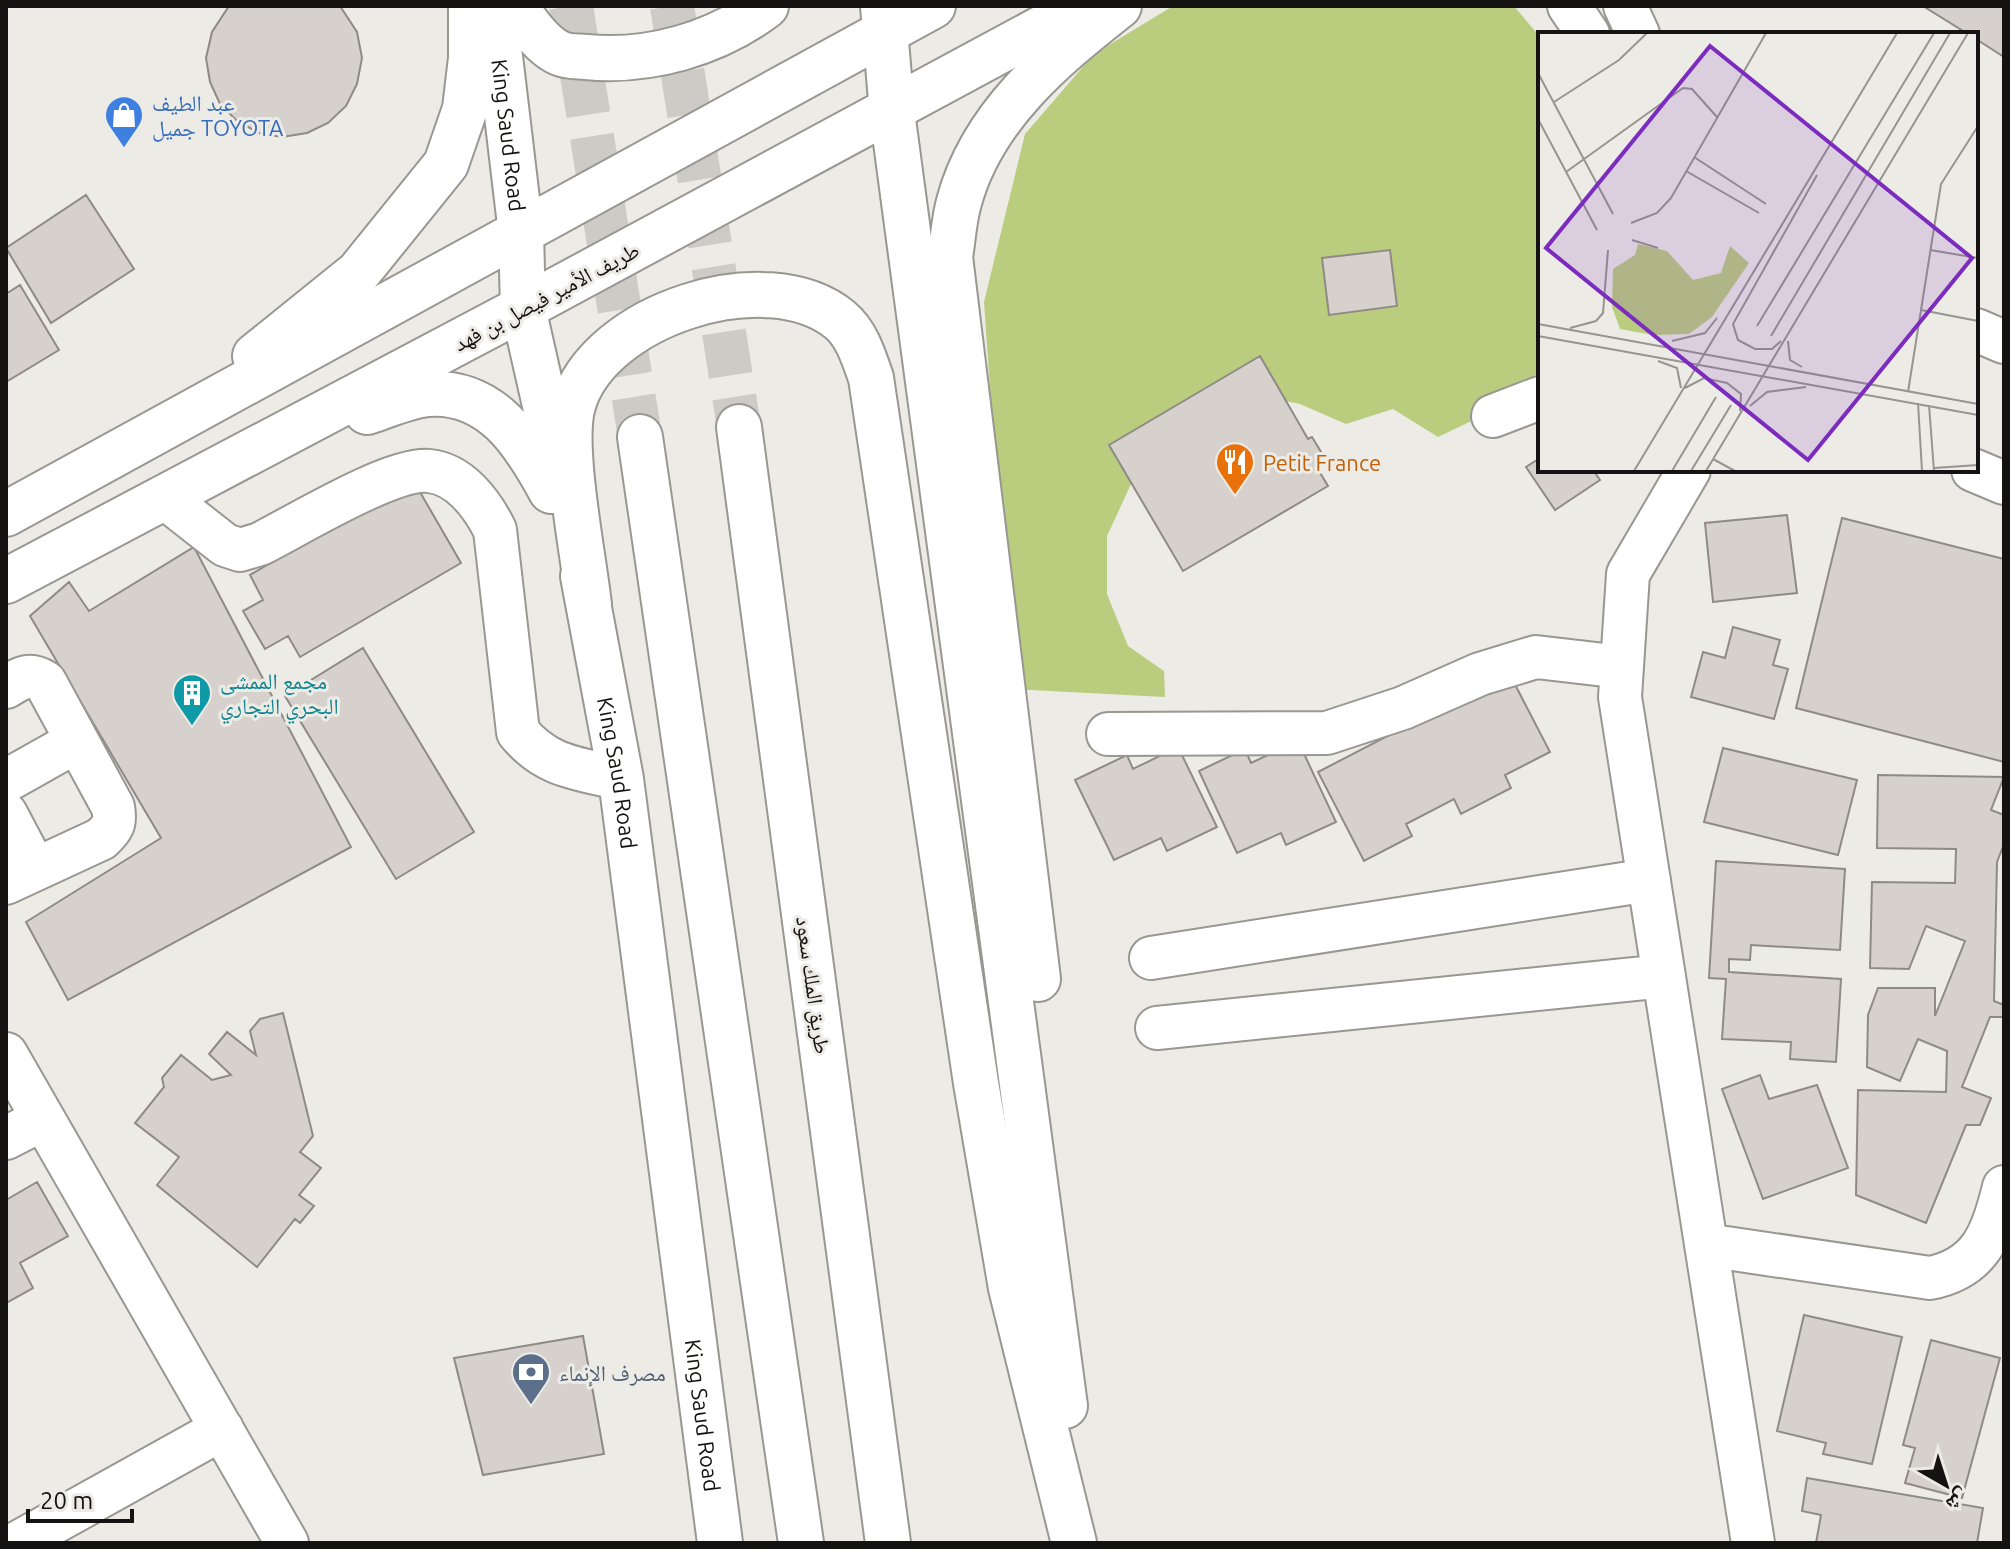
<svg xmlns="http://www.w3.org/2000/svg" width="2010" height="1549" font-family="Ubuntu,'Noto Naskh Arabic',sans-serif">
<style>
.green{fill:#bacd7f}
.building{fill:#d6d1cd;stroke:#8f8a86;stroke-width:2}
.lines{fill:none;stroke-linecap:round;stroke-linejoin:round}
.major-tunnel{stroke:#cccbc5;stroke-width:44;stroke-dasharray:44 22;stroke-linecap:butt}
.minor-casing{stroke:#989791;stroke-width:46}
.major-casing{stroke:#989791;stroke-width:48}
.minor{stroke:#fff;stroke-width:42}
.major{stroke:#fff;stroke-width:44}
.labels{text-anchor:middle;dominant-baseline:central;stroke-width:6;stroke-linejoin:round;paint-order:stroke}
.shop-label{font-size:22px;fill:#366cbe;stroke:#edebe5;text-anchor:start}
.street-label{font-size:22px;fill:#141311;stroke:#edebe5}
.food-label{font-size:22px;fill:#c56008;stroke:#edebe5;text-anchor:start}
.culture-label{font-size:22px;fill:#0d838f;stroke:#edebe5;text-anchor:start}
.service-label{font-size:22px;fill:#4e5e75;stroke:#edebe5;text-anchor:start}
.inset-road{fill:none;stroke:#969590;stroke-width:2}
.view{fill:#7b2cbf;fill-opacity:0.15;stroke:#7b2cbf;stroke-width:4}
.inset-edge{fill:none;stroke:#141311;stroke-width:4}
</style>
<rect width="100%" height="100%" fill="#edebe5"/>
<path class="green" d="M 1173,6 L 1514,6 L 1540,37 L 1540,388 L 1438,437 L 1393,409 L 1346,424 L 1300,404 L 1256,395 L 1138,469 L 1107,536 L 1107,594 L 1128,646 L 1164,671 L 1165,697 L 1011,689 L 984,302 L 1025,134 L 1094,54 Z"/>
<path class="building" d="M 229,6 L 340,6 L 357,32 L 362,58 L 357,84 L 346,106 L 328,123 L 307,133 L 282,137 L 259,133 L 237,121 L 220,104 L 210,82 L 206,58 L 212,32 Z
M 1923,6 L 2004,6 L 2004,57 L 1976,39 L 1976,34 L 1968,34 Z
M 86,195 L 134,269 L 51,323 L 6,248 Z
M 1390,250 L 1397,306 L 1329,315 L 1322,258 Z
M 20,285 L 59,350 L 6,382 L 6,294 Z
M 1260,356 L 1308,439 L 1312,437 L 1326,460 L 1316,466 L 1328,486 L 1183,571 L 1109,445 Z
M 1540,458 L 1540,470 L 1593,470 L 1600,480 L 1555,510 L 1526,467 Z
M 413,480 L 461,563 L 300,657 L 288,636 L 265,649 L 243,611 L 263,600 L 250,575 Z
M 1787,515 L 1797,593 L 1713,602 L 1705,523 Z
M 1842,518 L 2004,559 L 2004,762 L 1796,708 Z
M 194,547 L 351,847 L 68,1000 L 26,922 L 161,838 L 30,616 L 69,582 L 89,611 Z
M 1733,627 L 1780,640 L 1773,665 L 1788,669 L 1774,719 L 1691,697 L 1703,652 L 1725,658 Z
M 363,648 L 474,832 L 396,879 L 285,696 Z
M 1509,673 L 1550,752 L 1505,775 L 1511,788 L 1461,814 L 1454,799 L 1406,824 L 1412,836 L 1364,861 L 1318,772 Z
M 1298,741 L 1336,822 L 1286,845 L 1281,833 L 1237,853 L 1199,771 L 1245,749 L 1251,763 Z
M 1178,747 L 1217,827 L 1167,851 L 1161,838 L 1114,860 L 1075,780 L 1127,755 L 1133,769 Z
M 1723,748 L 1857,780 L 1838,855 L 1704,822 Z
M 1878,775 L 2004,777 L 1991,810 L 2004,815 L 2004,844 L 1997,862 L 1994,1001 L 2004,1005 L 2004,1017 L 1990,1017 L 1962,1087 L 1991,1098 L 1980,1125 L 1966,1125 L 1926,1223 L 1856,1195 L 1858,1090 L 1946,1092 L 1947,1051 L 1918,1039 L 1900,1081 L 1867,1067 L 1868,1015 L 1878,988 L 1935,988 L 1935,1016 L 1965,941 L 1926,926 L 1909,969 L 1870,968 L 1872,882 L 1955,883 L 1956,849 L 1877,848 Z
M 1716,861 L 1845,869 L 1840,950 L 1751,945 L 1750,960 L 1729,959 L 1729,972 L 1841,979 L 1836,1062 L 1790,1059 L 1791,1042 L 1722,1039 L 1726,979 L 1709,978 Z
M 283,1013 L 313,1136 L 300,1152 L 321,1168 L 299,1195 L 314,1206 L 300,1223 L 295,1219 L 257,1267 L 157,1185 L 179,1157 L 135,1123 L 164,1087 L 162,1078 L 181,1055 L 212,1080 L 231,1075 L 209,1054 L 227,1032 L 256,1055 L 250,1031 L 260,1019 Z
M 1760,1075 L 1769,1099 L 1817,1085 L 1848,1168 L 1763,1199 L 1722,1089 Z
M 37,1182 L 68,1236 L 20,1263 L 33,1288 L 6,1303 L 6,1200 Z
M 1804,1315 L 1902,1337 L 1872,1464 L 1823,1454 L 1826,1443 L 1777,1431 Z
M 583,1336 L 604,1454 L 483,1475 L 454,1358 Z
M 1931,1340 L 2000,1358 L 1962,1498 L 1905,1483 L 1915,1448 L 1903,1445 Z
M 1807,1478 L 1983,1508 L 1977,1543 L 1816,1543 L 1821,1515 L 1802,1511 Z"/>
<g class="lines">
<path class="major-tunnel" d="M 571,6 L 640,437
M 672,6 L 739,427"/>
<defs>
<path id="minor" d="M 1569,6 L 1588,34
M 1625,6 L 1638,34
M 1976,330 L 2004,342
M 1493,416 L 1540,398
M 1689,470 L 1628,574 L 1620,697 L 1753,1543
M 1973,470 L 2004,483
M 165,498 L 225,545 L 240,550 L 260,544 C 296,526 392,467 429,471 C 460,474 482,504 495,530 L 518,732 C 547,768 579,768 621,779
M 6,687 C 21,678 29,672 45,682 L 113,807 C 116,823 113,828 101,839 L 6,883
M 1108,734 L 1327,733 L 1403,708 L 1480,674 L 1536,657 L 1622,667
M 6,781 L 77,741
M 6,814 L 35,869
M 1151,958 L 1649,880
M 1157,1028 L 1664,976
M 6,1054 L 287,1543
M 6,1138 L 41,1120
M 1706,1245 L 1930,1278 C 1981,1268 1993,1233 2004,1187
M 17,1543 L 222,1429"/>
<g id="major">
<path id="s1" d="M 494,6 L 521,233 L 523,308 L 556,454"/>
<path d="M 515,6 C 525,21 544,48 562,54 C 569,57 579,56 586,57 C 649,63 716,44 766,6"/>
<path d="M 883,6 L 892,112 L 1065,1406"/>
<path d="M 255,356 L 358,273 L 446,164 L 465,109 L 471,58 L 471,8"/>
<path d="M 367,412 C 386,406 407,396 427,394 C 491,389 524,441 551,491"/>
<path d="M 739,427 L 888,1543"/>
<path d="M 640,437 L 801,1543"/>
<path d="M 6,514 L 933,6"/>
<path id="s2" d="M 583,576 L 621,779 L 720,1543"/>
<path d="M 6,581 L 523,308 L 1083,6"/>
<path d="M 589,605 C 584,558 561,446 573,405 C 598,315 767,260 840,320 C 857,334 864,358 871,378 L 976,1083 L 1011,1288 L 1074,1543"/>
<path d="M 1038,979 L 950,257 C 953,239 954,219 959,202 C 982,116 1053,58 1119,6"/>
</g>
</defs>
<use href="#minor" class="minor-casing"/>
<use href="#major" class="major-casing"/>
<use href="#minor" class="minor"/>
<use href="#major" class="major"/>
</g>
<defs>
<symbol id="shop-pin" viewBox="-11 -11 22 30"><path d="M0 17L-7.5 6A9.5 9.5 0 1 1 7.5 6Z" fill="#3f7fe0" stroke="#edebe5"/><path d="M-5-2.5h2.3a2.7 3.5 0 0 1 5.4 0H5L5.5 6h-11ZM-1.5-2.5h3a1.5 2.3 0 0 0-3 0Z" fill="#fff"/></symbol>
<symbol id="restaurant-pin" viewBox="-11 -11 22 30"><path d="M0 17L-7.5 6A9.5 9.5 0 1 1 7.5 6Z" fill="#e8710a" stroke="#edebe5"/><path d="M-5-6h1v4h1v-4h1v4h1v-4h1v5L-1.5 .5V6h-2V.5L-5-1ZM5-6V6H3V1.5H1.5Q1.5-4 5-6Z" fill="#fff"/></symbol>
<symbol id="building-pin" viewBox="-11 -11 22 30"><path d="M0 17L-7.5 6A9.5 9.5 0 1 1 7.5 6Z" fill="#0f9aa8" stroke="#edebe5"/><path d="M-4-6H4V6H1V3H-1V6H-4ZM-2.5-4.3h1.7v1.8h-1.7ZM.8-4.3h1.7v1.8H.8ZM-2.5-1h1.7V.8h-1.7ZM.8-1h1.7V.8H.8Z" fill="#fff"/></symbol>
<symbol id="bank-pin" viewBox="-11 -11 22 30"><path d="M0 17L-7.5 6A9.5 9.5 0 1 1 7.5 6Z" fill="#5c6f8a" stroke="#edebe5"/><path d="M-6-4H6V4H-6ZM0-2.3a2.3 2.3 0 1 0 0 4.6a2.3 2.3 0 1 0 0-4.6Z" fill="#fff"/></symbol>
</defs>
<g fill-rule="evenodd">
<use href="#shop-pin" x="102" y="93" width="44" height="60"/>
<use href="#restaurant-pin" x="1213" y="440" width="44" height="60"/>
<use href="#building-pin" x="170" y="671" width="44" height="60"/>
<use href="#bank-pin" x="509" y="1350" width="44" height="60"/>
</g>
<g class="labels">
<g class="shop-label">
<text x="152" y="102">عبد الطيف<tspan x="152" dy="25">جميل TOYOTA</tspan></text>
</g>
<g class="street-label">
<text stroke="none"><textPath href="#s1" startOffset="130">King Saud Road</textPath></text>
<text transform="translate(546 296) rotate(-28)">طريف الأمير فيصل بن فهد</text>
<text stroke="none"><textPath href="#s2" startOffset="200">King Saud Road</textPath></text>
<text transform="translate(814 985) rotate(82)">طريق الملك سعود</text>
<text stroke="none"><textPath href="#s2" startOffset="848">King Saud Road</textPath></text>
</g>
<g class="food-label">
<text x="1263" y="462">Petit France</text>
</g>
<g class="culture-label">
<text x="220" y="680">مجمع الممشى<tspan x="220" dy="25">البحري التجاري</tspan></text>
</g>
<g class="service-label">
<text x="559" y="1372">مصرف الإنماء</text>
</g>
</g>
<g transform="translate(1538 32)">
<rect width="440" height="440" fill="#edebe5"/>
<path d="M 100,212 L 129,219 L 155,248 L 183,241 L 192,214 L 211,231 L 174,285 L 151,302 L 115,303 L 82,297 L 74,275 L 75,237 L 97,223 Z" fill="#bacd7f"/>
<path class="inset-road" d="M 0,41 L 75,182M 16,70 L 81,28 L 109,1M 0,87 L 59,198M 156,125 L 228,172M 148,139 L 221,181M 28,140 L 145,56 L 154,57 L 179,85M 93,191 L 119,181 L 133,166 L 228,1M 94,208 L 120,216M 392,218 L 440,226M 383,278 L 440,289M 0,292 L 440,372M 219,294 L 396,1M 32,296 L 58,289 L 65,281 L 70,218M 0,304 L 440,383M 233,304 L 412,1M 134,309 L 167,301 L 179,286M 243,309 L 234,317 L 217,317 L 200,308 L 195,292 L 279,143M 250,309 L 252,328 L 264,335M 120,329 L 139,336 L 143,356M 147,356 L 166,346 L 189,351 L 203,362 L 202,379M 370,360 L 403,152 L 440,94M 380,371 L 384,439M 391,373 L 396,439M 212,374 L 229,360 L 268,355M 175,427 L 197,439M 396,436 L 440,433M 96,439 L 359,1M 134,439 L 178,365M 153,439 L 193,373M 168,439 L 430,1"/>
<path class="view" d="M 172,14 L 434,226 L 270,428 L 8,216 Z"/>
<rect width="440" height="440" class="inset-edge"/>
</g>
<rect width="2010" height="1549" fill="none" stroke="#141311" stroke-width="16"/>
<g transform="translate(1946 1485) rotate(141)" stroke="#edebe5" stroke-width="6" paint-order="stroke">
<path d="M0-6L14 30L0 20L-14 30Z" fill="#141311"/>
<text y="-12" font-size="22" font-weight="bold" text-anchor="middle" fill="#141311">ش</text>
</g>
<path d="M28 1509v12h104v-12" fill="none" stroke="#141311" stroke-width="4"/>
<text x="40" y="1509" font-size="24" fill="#141311" stroke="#edebe5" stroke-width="6" paint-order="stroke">20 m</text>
</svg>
